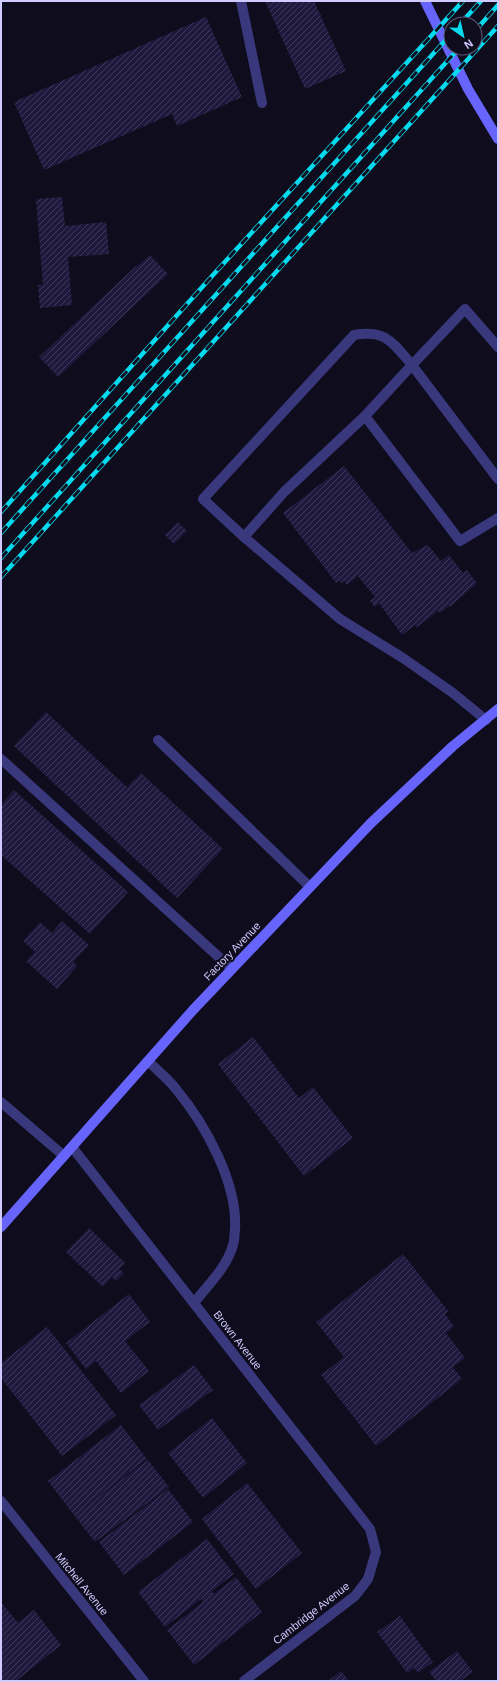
<svg xmlns="http://www.w3.org/2000/svg" width="499" height="1682" font-family="Arial,sans-serif">
<style>
.building{fill:url(#building-hatch)}
.lines{fill:none;stroke-linecap:round;stroke-linejoin:round}
.lane{stroke:#3a387c;stroke-width:10}
.street{stroke:#3a387c;stroke-width:10}
.secondary{stroke:#6664fb;stroke-width:10}
.rail-casing{stroke:#06daee;stroke-width:4.5}
.rail{stroke:#0f0c1e;stroke-width:3;stroke-dasharray:9;stroke-linecap:butt}
.labels{text-anchor:middle;dominant-baseline:central;stroke-width:4;stroke-linejoin:round;paint-order:stroke}
.street-label{font-size:11px;fill:#d0cbfe;stroke:#0f0c1e}
</style>
<defs>
<pattern id="building-hatch" width="6" height="6" patternUnits="userSpaceOnUse"><rect width="6" height="6" fill="#20193e"/><path d="M-1 1l2-2M0 6l6-6M5 7l2-2" fill="none" stroke="#3f395b"/></pattern>
</defs>
<rect width="100%" height="100%" fill="#0f0c1e"/>
<path class="building" d="M 265,1 L 314,1 L 346,71 L 305,89 Z
M 206,17 L 242,97 L 177,126 L 172,114 L 44,170 L 14,102 Z
M 62,197 L 65,226 L 106,222 L 109,254 L 68,257 L 72,305 L 40,308 L 38,285 L 43,285 L 36,199 Z
M 150,255 L 168,274 L 58,377 L 39,357 L 136,266 L 137,266 Z
M 344,466 L 412,553 L 428,545 L 441,561 L 449,555 L 463,573 L 467,570 L 477,583 L 450,607 L 449,606 L 440,613 L 438,611 L 417,627 L 415,625 L 402,635 L 379,603 L 375,607 L 370,601 L 375,597 L 358,576 L 347,585 L 344,581 L 341,583 L 339,581 L 336,583 L 283,513 Z
M 178,522 L 187,531 L 174,544 L 165,535 Z
M 46,712 L 127,787 L 141,773 L 223,849 L 177,898 L 14,746 Z
M 14,790 L 128,892 L 90,934 L 1,855 L 1,805 Z
M 62,921 L 89,945 L 73,962 L 77,966 L 57,989 L 26,961 L 35,952 L 23,941 L 40,922 L 52,933 Z
M 253,1037 L 299,1098 L 313,1087 L 353,1138 L 304,1176 L 218,1064 Z
M 89,1228 L 125,1263 L 119,1269 L 124,1273 L 116,1281 L 112,1277 L 103,1287 L 66,1252 Z
M 403,1254 L 448,1311 L 445,1314 L 454,1326 L 446,1333 L 465,1358 L 453,1367 L 462,1379 L 376,1446 L 321,1375 L 344,1357 L 316,1322 Z
M 129,1294 L 150,1322 L 125,1341 L 149,1371 L 121,1393 L 96,1361 L 86,1369 L 66,1343 Z
M 47,1327 L 116,1415 L 62,1456 L 1,1378 L 1,1363 Z
M 194,1365 L 213,1390 L 158,1430 L 139,1405 Z
M 212,1418 L 247,1463 L 203,1498 L 168,1453 Z
M 121,1425 L 147,1459 L 74,1515 L 48,1481 Z
M 148,1460 L 169,1487 L 95,1542 L 74,1515 Z
M 247,1483 L 302,1553 L 256,1589 L 202,1519 Z
M 168,1489 L 193,1522 L 124,1575 L 99,1542 Z
M 207,1539 L 234,1574 L 212,1591 L 214,1594 L 236,1577 L 262,1612 L 194,1665 L 167,1630 L 203,1602 L 201,1599 L 165,1627 L 138,1592 Z
M 1,1602 L 18,1623 L 34,1610 L 61,1645 L 16,1681 L 1,1681 Z
M 400,1616 L 433,1662 L 418,1673 L 414,1668 L 407,1673 L 377,1632 Z
M 457,1651 L 473,1672 L 460,1681 L 436,1681 L 429,1672 Z
M 341,1671 L 349,1681 L 328,1681 Z"/>
<g class="lines">
<path class="lane" d="M 365,416 L 460,541 L 498,518
M 244,537 L 203,499 L 354,335 C 386,329 393,343 412,365 L 465,309 L 498,347
M 486,720 L 453,693 L 403,658 L 340,619 L 244,537 L 284,492 L 365,416 L 412,365 L 498,479
M 158,740 L 310,887
M 1,759 L 232,969
M 148,1061 C 157,1070 168,1079 176,1089 C 205,1124 238,1183 235,1230 C 234,1235 235,1240 233,1245 C 227,1267 208,1285 194,1303
M 1,1102 L 64,1156"/>
<path class="street" d="M 241,1 L 262,103
M 72,1147 L 370,1529 L 376,1552 L 368,1579 L 355,1596 L 244,1681
M 1,1501 L 144,1681"/>
<path class="secondary" d="M 425,1 L 468,89 L 498,139
M 1,1227 L 193,1010 L 371,823 L 453,746 L 498,709"/>
<defs>
<path id="rail" d="M 460,24 L 481,1
M 475,31 L 498,5
M 1,512 L 213,275 L 463,1
M 1,533 L 451,34
M 1,558 L 459,48
M 1,577 L 498,26"/>
</defs>
<use href="#rail" class="rail-casing"/>
<use href="#rail" class="rail"/>
</g>
<g class="labels">
<g class="street-label">
<text transform="translate(232 951) rotate(-46)">Factory Avenue</text>
<text transform="translate(238 1340) rotate(52)">Brown Avenue</text>
<text transform="translate(82 1584) rotate(51)">Mitchell Avenue</text>
<text transform="translate(311 1613) rotate(-38)">Cambridge Avenue</text>
</g>
</g>
<rect width="499" height="1682" fill="none" stroke="#d0cbfe" stroke-width="4"/>
<g transform="translate(463 36) rotate(146)"><circle r="19" fill="#0f0c1e" stroke="#5c5878"/>
<path d="M0-3L7 15L0 10L-7 15Z" fill="#06daee"/>
<text y="-6" font-size="11" font-weight="bold" text-anchor="middle" fill="#d0cbfe">N</text>
</g>
</svg>
